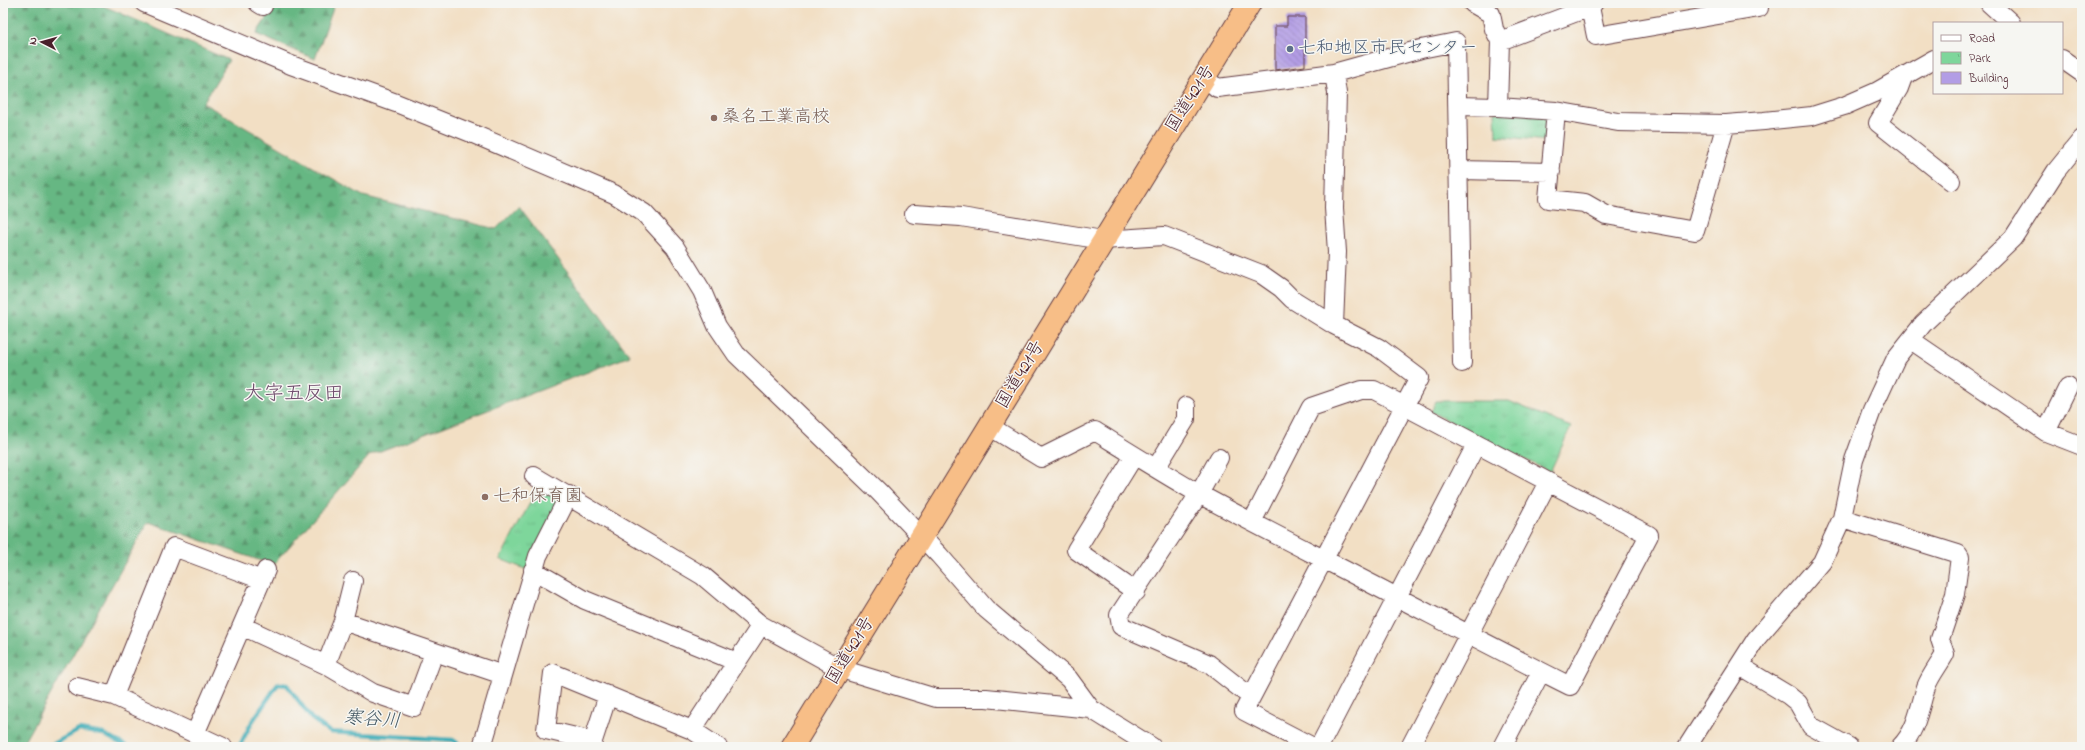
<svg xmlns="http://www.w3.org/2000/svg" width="2085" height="750" font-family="'Indie Flower','Klee One',sans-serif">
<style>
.forest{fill:url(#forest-firs);stroke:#586b57}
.park{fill:url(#park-tufts);stroke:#647a63}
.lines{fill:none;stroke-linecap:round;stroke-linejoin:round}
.stream{stroke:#39aab5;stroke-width:4.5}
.building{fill:url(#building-back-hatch)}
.street-casing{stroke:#633c42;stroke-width:20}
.highway-casing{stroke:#633c42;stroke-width:24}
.street{stroke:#fff;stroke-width:18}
.highway{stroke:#f7be87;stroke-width:22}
.service-dot{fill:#5c6f8a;stroke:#f6f6f2;stroke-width:1.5}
.education-dot{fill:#8d6e63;stroke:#f6f6f2;stroke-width:1.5}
.labels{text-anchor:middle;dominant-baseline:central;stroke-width:3;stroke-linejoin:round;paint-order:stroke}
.service-label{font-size:18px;fill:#4e5e75;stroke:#f6f6f2;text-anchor:start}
.street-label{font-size:18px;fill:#4a1f2b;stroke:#f6f6f2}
.education-label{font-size:18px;fill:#785e54;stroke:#f6f6f2;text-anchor:start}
.water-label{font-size:19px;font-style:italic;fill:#435762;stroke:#f6f6f2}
.quarter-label{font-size:20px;fill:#6e4b6c;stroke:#f6f6f2}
</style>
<defs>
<pattern id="forest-firs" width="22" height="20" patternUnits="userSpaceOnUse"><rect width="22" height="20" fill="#66b783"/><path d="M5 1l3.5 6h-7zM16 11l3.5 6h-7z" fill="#56946b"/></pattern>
<pattern id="park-tufts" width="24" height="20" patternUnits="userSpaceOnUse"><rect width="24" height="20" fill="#7ed69b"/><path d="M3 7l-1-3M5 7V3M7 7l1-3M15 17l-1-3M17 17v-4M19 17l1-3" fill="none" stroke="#6eb786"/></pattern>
<pattern id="building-back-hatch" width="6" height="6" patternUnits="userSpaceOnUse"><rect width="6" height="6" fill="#b29de5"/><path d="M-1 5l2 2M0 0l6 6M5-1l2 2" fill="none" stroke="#937fba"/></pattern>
</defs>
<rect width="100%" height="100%" fill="#f6f6f2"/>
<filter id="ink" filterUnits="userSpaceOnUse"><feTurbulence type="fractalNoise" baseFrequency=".025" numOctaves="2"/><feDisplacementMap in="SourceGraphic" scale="8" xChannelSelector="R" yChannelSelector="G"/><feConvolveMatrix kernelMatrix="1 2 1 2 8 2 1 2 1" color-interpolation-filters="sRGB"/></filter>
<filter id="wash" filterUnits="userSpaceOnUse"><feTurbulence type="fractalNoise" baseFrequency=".012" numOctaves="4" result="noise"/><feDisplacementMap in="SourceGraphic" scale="16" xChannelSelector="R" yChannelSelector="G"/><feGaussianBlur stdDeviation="0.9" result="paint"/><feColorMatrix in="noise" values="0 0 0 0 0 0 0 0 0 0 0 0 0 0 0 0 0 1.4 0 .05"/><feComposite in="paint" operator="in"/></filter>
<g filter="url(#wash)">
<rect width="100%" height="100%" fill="#f2dfc4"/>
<path class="forest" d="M 3,3 L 97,3 L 229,60 L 203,103 L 363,196 L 496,229 L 519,206 L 630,356 L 370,455 L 273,565 L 148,522 L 21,747 L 3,747 Z
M 277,3 L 335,3 L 315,59 L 256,34 Z"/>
<path class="park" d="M 1495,112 L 1546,115 L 1548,141 L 1496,136 Z
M 1436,401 L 1509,401 L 1571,427 L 1550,472 L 1431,412 Z
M 540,484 L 565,496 L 530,571 L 500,559 Z"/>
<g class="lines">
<path class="stream" d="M 48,747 L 79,730 L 103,734 L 128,747
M 239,747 L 252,722 L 278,684 L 287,685 L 311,718 L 330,732 L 453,740 L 463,747"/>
</g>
<g id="blocks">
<path class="building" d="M 1287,17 L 1305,17 L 1305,66 L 1275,70 L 1275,26 L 1287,26 Z"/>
</g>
</g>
<g filter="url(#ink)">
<use href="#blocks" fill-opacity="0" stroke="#633c42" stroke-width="1"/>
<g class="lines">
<defs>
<path id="street" d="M 144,3 L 291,65 L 396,103 L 471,133 L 614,194 L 644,213 L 675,247 L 702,291 L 717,326 L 736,354 L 879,492 L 939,555 L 986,609 L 1069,679 L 1091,709 L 1152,747
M 258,3 L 263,6
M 1472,3 L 1491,14 L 1494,29 L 1500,41 L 1498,107 L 1556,111 L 1618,122 L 1726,124 L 1764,121 L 1812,116 L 1844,106 L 1876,92 L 1934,59
M 1989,3 L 2011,23
M 1590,7 L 1596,36 L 1759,8 L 1758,3
M 1500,41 L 1590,7 L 1594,3
M 2062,59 L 2082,73
M 1334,73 L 1421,49 L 1456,42 L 1462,363
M 1903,77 L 1899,88 L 1878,123 L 1951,181
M 1458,106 L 1498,107
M 1556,111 L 1548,199 L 1585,203 L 1606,215 L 1695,231 L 1726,124
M 1459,170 L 1551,172
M 914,214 L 961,217 L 1103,240 L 1164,236 L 1261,274 L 1281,288 L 1292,299 L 1334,325 L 1337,252 L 1334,208 L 1337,93 L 1334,73 L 1217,88 L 1204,77
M 1911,340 L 2046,432 L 2082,446
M 989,426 L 1041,458 L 1095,431 C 1129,452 1164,474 1199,494 C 1252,523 1306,550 1360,578 C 1430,614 1500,651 1570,686 L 1649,535 L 1374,390 L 1361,390 L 1311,407 L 1252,522
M 2046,432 L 2068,387
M 1134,456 L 1076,550 L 1136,592
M 1219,458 L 1199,494 L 1119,615 L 1121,626 L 1209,664 L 1251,697
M 1156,468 L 1186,419 L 1186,406
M 534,476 L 703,576 L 761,625 L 841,669 L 936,698 L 986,698 L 1091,709
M 1842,518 L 1958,554 L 1960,557 L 1955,594 L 1940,639 L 1945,654 C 1939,665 1930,676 1926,687 C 1919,709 1917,730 1900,747
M 533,570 L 585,600 L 737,662
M 343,621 L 503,675
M 242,626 L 326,665 L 373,693 L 414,707 L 434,653
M 326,665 L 343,621 L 353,581
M 1740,666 L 1788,695 L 1798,703 L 1811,726 L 1849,747
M 77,687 L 114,696 L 223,747
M 608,695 L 593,741 L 546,730 L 553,673 L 692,730 L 718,747
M 114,696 L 174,547 L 262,580
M 692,730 L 761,625
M 195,734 L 266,570
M 482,747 L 538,556 L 569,495
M 1313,747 L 1244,711 L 1419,378 L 1379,348 L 1334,325
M 1319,747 L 1476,445
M 1410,747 L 1548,482
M 1502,747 L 1541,672
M 1687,747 L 1756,639 L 1822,562 L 1842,518 L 1854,460 L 1872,410 L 1896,358 L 1923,324 L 2013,238 L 2056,171 L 2082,139"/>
<path id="highway" d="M 792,747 L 1250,3"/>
</defs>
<use href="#street" class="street-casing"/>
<use href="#highway" class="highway-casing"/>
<use href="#street" class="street"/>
<use href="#highway" class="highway"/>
</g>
</g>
<circle class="service-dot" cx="1290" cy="49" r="4"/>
<g class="education-dot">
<circle cx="714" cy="118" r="4"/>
<circle cx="485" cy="497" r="4"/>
</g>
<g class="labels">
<g class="service-label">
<text x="1298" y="49">七和地区市民センター</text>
</g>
<g class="street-label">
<text transform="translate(1191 99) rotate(-58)">国道421号</text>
<text transform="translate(1021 375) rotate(-59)">国道421号</text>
<text transform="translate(851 651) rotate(-59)">国道421号</text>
</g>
<g class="education-label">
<text x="722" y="118">桑名工業高校</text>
<text x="493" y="497">七和保育園</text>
</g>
<g class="water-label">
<text transform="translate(372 720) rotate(4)">寒谷川</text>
</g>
<g class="quarter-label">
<text x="294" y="394">大字五反田</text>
</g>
</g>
<rect width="2085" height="750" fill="none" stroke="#f6f6f2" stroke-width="16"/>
<rect x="1933" y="22" width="130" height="72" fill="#f6f6f2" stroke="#b1a0a2"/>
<rect x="1941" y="35" width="20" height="6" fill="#ffffff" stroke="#b1a0a2"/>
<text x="1969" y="42" font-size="12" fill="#4a1f2b">Road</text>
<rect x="1941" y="52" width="20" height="12" fill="url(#park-tufts)" stroke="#b1a0a2"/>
<text x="1969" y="62" font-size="12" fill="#4a1f2b">Park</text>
<rect x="1941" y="72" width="20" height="12" fill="#b29de5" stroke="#b1a0a2"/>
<text x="1969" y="82" font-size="12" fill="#4a1f2b">Building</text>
<g transform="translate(42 42) rotate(276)" stroke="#f6f6f2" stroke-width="3" paint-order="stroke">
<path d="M0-3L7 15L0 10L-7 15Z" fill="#4a1f2b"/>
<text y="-6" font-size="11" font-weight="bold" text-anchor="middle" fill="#4a1f2b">N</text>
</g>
</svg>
